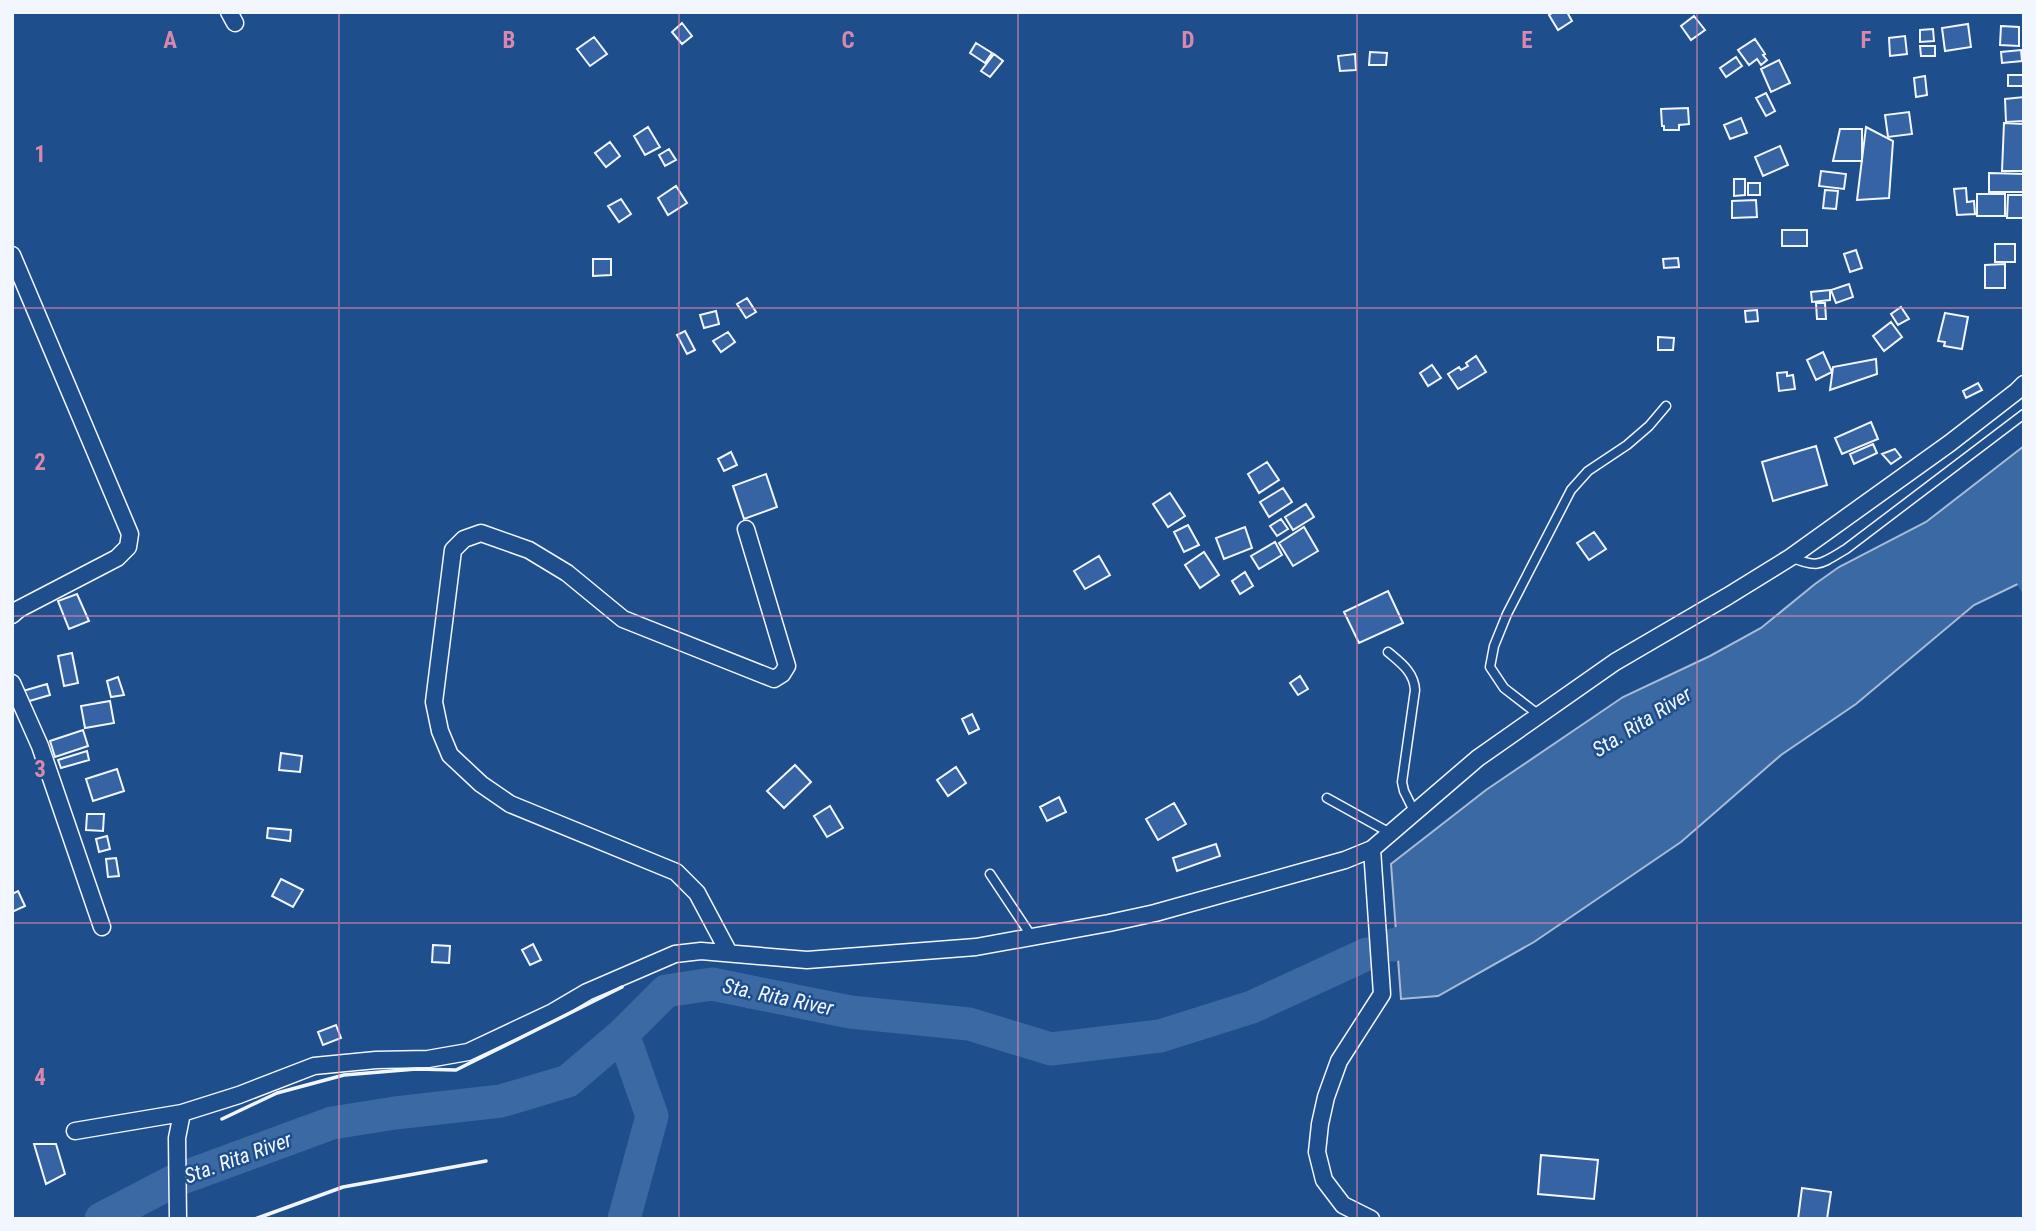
<svg xmlns="http://www.w3.org/2000/svg" width="2036" height="1231" font-family="'Roboto Condensed',sans-serif">
<style>
.water{fill:#3b69a3;stroke:#a8bbd7;stroke-width:2}
.lines{fill:none;stroke-linecap:round;stroke-linejoin:round}
.stream{stroke:#3b69a3;stroke-width:5}
.river{stroke:#3b69a3;stroke-width:33}
.building{fill:#3563a3;stroke:#f2f6ff;stroke-width:2}
.lane-casing{stroke:#f2f6ff;stroke-width:11}
.street-casing{stroke:#f2f6ff;stroke-width:19}
.lane{stroke:#1f4e8c;stroke-width:8}
.street{stroke:#1f4e8c;stroke-width:16}
.wall{stroke:#f2f6ff;stroke-width:3.5}
.grid{fill:none;stroke:#da87ad;stroke-width:2;stroke-opacity:0.55}
.labels{text-anchor:middle;dominant-baseline:central;stroke-width:5;stroke-linejoin:round;paint-order:stroke}
.water-label{font-size:21px;font-style:italic;fill:#f2f6ff;stroke:#1f4e8c}
.grid-label{font-size:23px;text-anchor:middle;font-weight:bold;fill:#da87ad;stroke:#1f4e8c;stroke-width:5;stroke-linejoin:round;paint-order:stroke}
</style>
<rect width="100%" height="100%" fill="#1f4e8c"/>
<path class="water" d="M 2024,446 L 2024,581 L 1974,605 L 1856,704 L 1781,755 L 1681,842 L 1534,942 L 1438,996 L 1401,999 L 1391,864 L 1486,790 L 1623,697 L 1710,656 L 1761,628 L 1815,584 L 1839,567 L 1926,522 Z"/>
<g class="lines">
<path class="stream" d="M 2017,578 L 2024,591"/>
<path class="river" d="M 1393,945 L 1437,933 L 1439,929
M 623,1034 L 652,1116 L 624,1219
M 101,1219 L 174,1181 L 332,1123 L 395,1113 L 501,1101 L 568,1081 L 623,1034 L 666,991 L 712,984 L 850,1012 L 969,1024 L 1051,1049 L 1160,1036 L 1252,1007 L 1367,954"/>
</g>
<path class="building" d="M 1554,12 L 1567,12 L 1572,21 L 1558,30 L 1549,15 Z
M 1694,16 L 1705,30 L 1691,40 L 1681,26 Z
M 682,23 L 692,36 L 682,44 L 672,32 Z
M 1968,24 L 1971,47 L 1945,51 L 1942,28 Z
M 2001,26 L 2019,27 L 2019,46 L 2000,45 Z
M 1933,29 L 1934,41 L 1920,42 L 1920,30 Z
M 1905,36 L 1907,54 L 1890,56 L 1889,38 Z
M 594,37 L 607,54 L 590,66 L 577,49 Z
M 1755,39 L 1765,54 L 1763,55 L 1767,60 L 1761,65 L 1757,59 L 1749,65 L 1738,50 Z
M 976,43 L 992,53 L 985,63 L 970,53 Z
M 1920,46 L 1935,46 L 1935,56 L 1921,56 Z
M 2021,50 L 2022,61 L 2002,63 L 2001,52 Z
M 1370,52 L 1387,53 L 1386,65 L 1369,65 Z
M 994,54 L 1003,61 L 990,77 L 981,71 Z
M 1355,54 L 1356,70 L 1340,71 L 1338,56 Z
M 1736,57 L 1742,66 L 1726,77 L 1720,68 Z
M 1779,60 L 1790,83 L 1771,92 L 1761,69 Z
M 2008,75 L 2023,75 L 2023,86 L 2008,86 Z
M 1925,76 L 1927,95 L 1916,97 L 1914,78 Z
M 1766,93 L 1775,111 L 1766,116 L 1756,98 Z
M 2024,97 L 2024,121 L 2006,122 L 2005,99 Z
M 1688,108 L 1689,124 L 1679,125 L 1679,130 L 1664,130 L 1664,126 L 1662,126 L 1661,109 Z
M 1909,112 L 1912,134 L 1888,137 L 1885,115 Z
M 1741,118 L 1747,133 L 1730,139 L 1724,125 Z
M 2004,123 L 2024,124 L 2023,171 L 2002,171 Z
M 648,127 L 660,147 L 645,155 L 634,136 Z
M 1866,127 L 1893,141 L 1889,198 L 1857,200 Z
M 1840,129 L 1862,129 L 1862,161 L 1833,161 Z
M 610,142 L 620,156 L 606,167 L 595,153 Z
M 1780,146 L 1788,165 L 1763,176 L 1755,157 Z
M 669,149 L 676,160 L 665,166 L 659,155 Z
M 1821,171 L 1846,174 L 1844,189 L 1819,186 Z
M 1989,173 L 2024,174 L 2024,192 L 1989,192 Z
M 1734,179 L 1745,179 L 1745,195 L 1734,196 Z
M 1748,183 L 1760,183 L 1760,195 L 1748,195 Z
M 676,186 L 687,203 L 668,215 L 658,198 Z
M 1966,188 L 1967,202 L 1974,201 L 1975,214 L 1957,215 L 1954,189 Z
M 1825,190 L 1838,191 L 1836,209 L 1823,208 Z
M 1977,194 L 2005,194 L 2005,216 L 1977,216 Z
M 2008,195 L 2023,195 L 2023,218 L 2007,218 Z
M 621,199 L 631,214 L 619,222 L 608,206 Z
M 1756,200 L 1757,217 L 1732,218 L 1732,201 Z
M 1782,230 L 1807,230 L 1807,246 L 1782,246 Z
M 1995,244 L 2015,244 L 2015,262 L 1995,262 Z
M 1856,250 L 1862,268 L 1850,272 L 1844,254 Z
M 1678,258 L 1679,267 L 1664,268 L 1663,259 Z
M 593,259 L 611,259 L 611,275 L 593,276 Z
M 2005,264 L 2005,288 L 1985,288 L 1985,265 Z
M 1849,284 L 1853,297 L 1836,303 L 1831,290 Z
M 1830,290 L 1830,300 L 1812,302 L 1811,292 Z
M 747,298 L 756,312 L 746,318 L 737,304 Z
M 1816,303 L 1825,303 L 1826,319 L 1817,319 Z
M 1901,307 L 1909,319 L 1898,325 L 1891,314 Z
M 1757,310 L 1758,321 L 1746,322 L 1745,311 Z
M 716,311 L 719,324 L 704,328 L 700,315 Z
M 1945,313 L 1968,317 L 1962,349 L 1944,346 L 1945,342 L 1938,341 Z
M 1891,322 L 1902,337 L 1884,351 L 1873,336 Z
M 685,331 L 695,350 L 687,354 L 677,335 Z
M 728,332 L 735,342 L 721,352 L 713,341 Z
M 1658,337 L 1674,338 L 1673,350 L 1658,350 Z
M 1823,352 L 1832,372 L 1816,380 L 1807,360 Z
M 1476,356 L 1486,372 L 1458,389 L 1448,374 L 1459,367 L 1461,370 L 1468,366 L 1466,363 Z
M 1876,359 L 1877,374 L 1830,390 L 1833,367 Z
M 1432,365 L 1441,378 L 1428,386 L 1420,373 Z
M 1787,372 L 1787,376 L 1793,375 L 1795,389 L 1779,391 L 1777,373 Z
M 1978,383 L 1982,390 L 1966,398 L 1963,391 Z
M 1871,422 L 1878,439 L 1842,454 L 1835,438 Z
M 1873,444 L 1877,453 L 1854,464 L 1850,454 Z
M 1816,446 L 1827,485 L 1773,501 L 1762,462 Z
M 1895,449 L 1901,457 L 1891,464 L 1882,454 Z
M 731,452 L 737,465 L 724,471 L 718,459 Z
M 1267,462 L 1279,480 L 1259,493 L 1248,474 Z
M 766,474 L 777,507 L 744,519 L 733,486 Z
M 1283,488 L 1292,502 L 1269,517 L 1260,502 Z
M 1170,493 L 1185,516 L 1168,527 L 1153,504 Z
M 1306,504 L 1314,517 L 1293,530 L 1285,517 Z
M 1281,519 L 1288,529 L 1277,536 L 1270,526 Z
M 1188,525 L 1199,545 L 1184,552 L 1174,532 Z
M 1245,527 L 1252,548 L 1224,559 L 1216,538 Z
M 1304,527 L 1318,551 L 1293,566 L 1279,543 Z
M 1594,532 L 1606,549 L 1589,560 L 1577,543 Z
M 1275,542 L 1282,555 L 1259,569 L 1251,556 Z
M 1204,552 L 1219,575 L 1200,588 L 1185,565 Z
M 1099,556 L 1110,575 L 1085,589 L 1074,571 Z
M 1245,572 L 1253,586 L 1240,594 L 1232,581 Z
M 1388,591 L 1403,623 L 1359,643 L 1344,612 Z
M 77,594 L 89,621 L 69,629 L 58,601 Z
M 72,653 L 78,683 L 64,686 L 58,656 Z
M 1300,676 L 1308,689 L 1298,695 L 1290,683 Z
M 118,677 L 124,695 L 111,697 L 107,681 Z
M 47,684 L 50,695 L 26,702 L 23,691 Z
M 110,701 L 114,723 L 85,728 L 81,706 Z
M 972,714 L 979,729 L 969,734 L 962,719 Z
M 83,730 L 88,746 L 55,757 L 50,741 Z
M 87,751 L 89,760 L 61,768 L 58,760 Z
M 281,753 L 302,756 L 300,772 L 279,770 Z
M 795,765 L 811,782 L 784,808 L 767,791 Z
M 956,767 L 966,783 L 948,796 L 937,780 Z
M 117,769 L 124,791 L 93,801 L 86,779 Z
M 1059,797 L 1066,812 L 1047,821 L 1040,807 Z
M 1174,803 L 1186,824 L 1158,840 L 1146,819 Z
M 830,806 L 843,828 L 827,837 L 814,816 Z
M 87,814 L 104,814 L 103,831 L 86,830 Z
M 268,828 L 291,830 L 290,841 L 267,838 Z
M 107,836 L 110,849 L 99,852 L 96,839 Z
M 1216,844 L 1220,856 L 1177,871 L 1173,858 Z
M 116,858 L 119,876 L 108,877 L 106,859 Z
M 281,879 L 303,890 L 293,907 L 272,896 Z
M 18,891 L 25,906 L 12,912 L 12,894 Z
M 533,944 L 541,960 L 530,965 L 522,950 Z
M 433,945 L 450,946 L 449,963 L 432,962 Z
M 336,1025 L 341,1038 L 323,1045 L 318,1032 Z
M 34,1144 L 56,1144 L 65,1174 L 46,1184 Z
M 1541,1155 L 1598,1160 L 1594,1199 L 1538,1194 Z
M 1802,1188 L 1831,1192 L 1827,1219 L 1798,1219 Z"/>
<g class="lines">
<defs>
<path id="lane" d="M 1791,557 C 1818,569 1821,564 1846,549 L 2024,414
M 1388,652 C 1401,663 1414,672 1415,690 L 1402,782 L 1404,791 L 1415,813
M 1539,715 L 1504,688 L 1490,667 L 1494,646 L 1507,614 L 1571,490 L 1588,471 L 1627,445 L 1649,426 L 1666,406
M 1327,798 L 1392,834
M 990,874 L 1032,937"/>
<path id="street" d="M 229,12 L 235,23
M 12,255 L 130,534 L 128,547 L 117,558 L 19,609 L 12,615
M 12,683 L 40,746 L 102,927
M 729,953 L 697,893 L 676,872 L 510,804 L 481,784 L 450,755 L 440,731 L 434,702 L 453,550 L 464,539 L 481,533 L 529,550 L 567,573 L 623,619 L 774,679 L 782,674 L 787,666 L 746,529
M 75,1131 L 182,1113
M 178,1219 L 177,1138 L 182,1113 L 239,1095 L 314,1066 L 376,1060 L 428,1059 L 468,1052 L 553,1012 L 587,992 L 675,954 L 701,951 L 807,960 L 976,947 L 1109,923 L 1155,913 L 1345,860 L 1372,849 L 1478,758 L 1615,662 L 1728,596 L 1791,557 L 1950,443 L 2017,391 L 2024,384
M 1371,1219 L 1343,1205 L 1324,1180 L 1317,1152 L 1320,1124 L 1326,1097 L 1339,1061 L 1382,994 L 1372,849"/>
</defs>
<use href="#lane" class="lane-casing"/>
<use href="#street" class="street-casing"/>
<use href="#lane" class="lane"/>
<use href="#street" class="street"/>
<path class="wall" d="M 222,1119 L 277,1093 L 344,1075 L 416,1069 L 456,1070 L 622,987
M 255,1219 L 343,1187 L 486,1161"/>
</g>
<path class="grid" d="M 339,12 L 339,1219M 679,12 L 679,1219M 1018,12 L 1018,1219M 1357,12 L 1357,1219M 1697,12 L 1697,1219M 12,308 L 2024,308M 12,616 L 2024,616M 12,923 L 2024,923"/>
<g class="labels">
<g class="water-label">
<text transform="translate(1642 722) rotate(-32)">Sta. Rita River</text>
<text transform="translate(778 997) rotate(12)">Sta. Rita River</text>
<text transform="translate(238 1158) rotate(-20)">Sta. Rita River</text>
</g>
</g>
<g class="grid-label">
<text x="170" y="48">A</text>
<text x="509" y="48">B</text>
<text x="848" y="48">C</text>
<text x="1188" y="48">D</text>
<text x="1527" y="48">E</text>
<text x="1866" y="48">F</text>
<text x="40" y="162">1</text>
<text x="40" y="470">2</text>
<text x="40" y="777">3</text>
<text x="40" y="1085">4</text>
</g>
<rect width="2036" height="1231" fill="none" stroke="#f2f6ff" stroke-width="28"/>
</svg>
